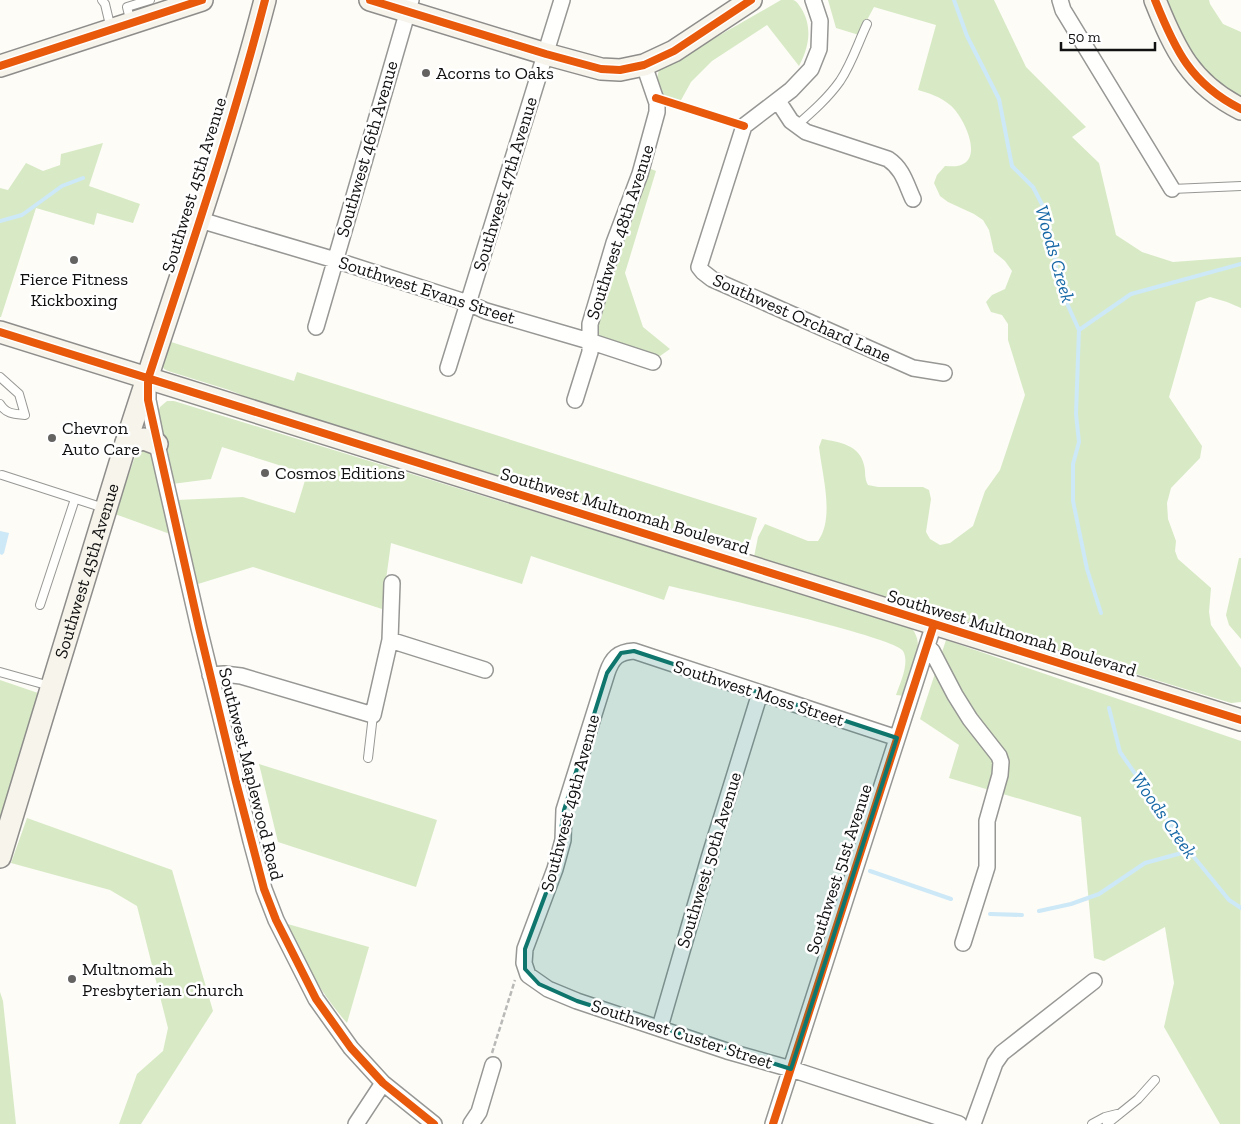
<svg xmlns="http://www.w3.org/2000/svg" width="1241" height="1124" font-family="'Zilla Slab',serif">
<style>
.forest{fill:#d8eac5}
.water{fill:#cde8f7}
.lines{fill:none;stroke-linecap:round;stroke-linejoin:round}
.stream{stroke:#cde8f7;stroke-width:4}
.lane-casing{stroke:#979795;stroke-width:10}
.street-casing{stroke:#979795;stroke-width:18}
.secondary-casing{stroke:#8e8d8b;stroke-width:24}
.path{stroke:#b9b9b8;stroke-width:2.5;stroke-dasharray:5 2.5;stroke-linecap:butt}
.lane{stroke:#fffffe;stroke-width:8}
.street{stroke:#fffffe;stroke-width:15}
.secondary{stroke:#f6f4eb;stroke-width:21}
.cycleway-casing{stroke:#fff;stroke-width:11}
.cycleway{stroke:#e8590c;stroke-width:8}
.marked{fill:#0f766e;fill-opacity:0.2;stroke:#0f766e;stroke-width:4;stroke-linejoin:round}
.poi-dot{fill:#646362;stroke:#fff;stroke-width:2}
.labels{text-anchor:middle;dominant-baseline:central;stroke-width:5;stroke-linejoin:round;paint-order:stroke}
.poi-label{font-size:18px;fill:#111;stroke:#fff;text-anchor:start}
.street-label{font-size:18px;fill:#111;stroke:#fff}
.water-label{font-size:19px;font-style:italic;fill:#1768a6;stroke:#fff}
</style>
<rect width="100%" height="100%" fill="#fdfcf7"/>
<path class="forest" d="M 781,0 C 784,0 789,0 793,0 C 797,1 799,5 801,8 C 813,27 809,47 799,66 L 767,25 L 712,61 L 691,82 L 680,102 L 663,96 L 657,78 L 659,70 Z
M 828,0 L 994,0 L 1026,67 L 1086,127 L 1072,137 L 1099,163 L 1116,235 L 1142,252 L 1173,262 L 1241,257 L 1241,308 L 1227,302 L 1210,297 L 1196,302 L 1169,397 L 1202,446 L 1200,458 L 1171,488 L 1167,503 L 1168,519 L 1176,541 L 1175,551 L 1178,559 L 1211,588 L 1209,612 L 1211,625 L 1241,668 L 1241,702 L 1231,703 L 754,557 L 758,537 L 765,524 L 808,541 L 818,541 C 835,518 822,474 819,447 L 822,439 C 839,442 860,445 864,465 C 866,472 864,478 868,485 L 878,487 L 923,487 L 929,490 L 931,499 L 926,532 L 930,539 L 940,545 L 950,543 L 973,526 L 985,491 L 1000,470 L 1025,395 L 1008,340 L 1008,324 L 1002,315 L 991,312 L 986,302 L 992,295 L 1005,289 L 1012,271 L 1005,261 L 994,252 L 989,230 L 983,220 L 974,214 L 948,202 L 940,196 L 934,183 L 937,175 L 945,166 C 950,166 957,167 961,165 C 984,157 962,114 950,105 C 941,97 929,93 918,90 L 936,25 L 874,7 L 859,35 L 836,28 Z
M 1167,0 L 1209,0 L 1210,4 L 1223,24 L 1241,32 L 1241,96 L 1216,82 L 1189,52 Z
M 103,143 L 89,186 L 140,204 L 133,223 L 97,213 L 94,225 L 36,208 L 1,317 L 0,317 L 0,188 L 8,190 L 26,163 L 43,171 L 60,165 L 61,154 Z
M 646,167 L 656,171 L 625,273 L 643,327 L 670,349 L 660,356 L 595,336 L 595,330 Z
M 168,341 L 294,381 L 297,372 L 757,518 L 746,555 L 277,409 L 229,390 L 168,371 L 164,369 L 161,363 Z
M 167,401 L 174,401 L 910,627 C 928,642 911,678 905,696 L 896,695 C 900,683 910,663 903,651 C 895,637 699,593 669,586 L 664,600 L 531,556 L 522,584 L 391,543 L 382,609 L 253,567 L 198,584 L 177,500 L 243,497 L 295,513 L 307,474 L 222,447 L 211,479 L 172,484 L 158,412 L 160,407 Z
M 139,445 L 154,453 L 170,534 L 115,514 Z
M 1239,558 L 1241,558 L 1241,639 L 1229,625 L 1226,615 Z
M 946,640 L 1241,741 L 1240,1124 L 1220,1124 L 1164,1027 L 1174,983 L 1165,927 L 1104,961 L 1094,958 L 1081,817 L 949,778 L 959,745 L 920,719 Z
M 0,680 L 41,694 L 0,830 Z
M 259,764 L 437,820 L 416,887 L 278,842 Z
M 27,818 L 172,870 L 213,1011 L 141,1124 L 119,1124 L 137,1074 L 163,1051 L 168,1028 L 137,906 L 110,890 L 11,863 Z
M 284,923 L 369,947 L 347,1023 C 319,991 304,961 284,923 Z
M 0,992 L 3,1001 L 16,1124 L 0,1124 Z"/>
<path class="water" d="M 0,531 L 9,533 L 4,553 L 2,555 L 0,554 Z"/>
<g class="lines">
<path class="stream" d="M 954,0 L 967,36 L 999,99 L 1012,166 L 1033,187 L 1047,214 L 1060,288 L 1079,330 L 1076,414 L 1079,442 L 1073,464 L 1073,501 L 1087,569 L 1101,613
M 0,221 L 22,215 L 62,186 L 83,178
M 1079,330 L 1131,294 L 1241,264
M 1109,708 L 1120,752 L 1189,851 L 1229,900 L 1241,908
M 870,871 L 951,899
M 1039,911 L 1071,904 L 1099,894 L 1145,863 L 1189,851
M 990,914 L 1022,915"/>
<defs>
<path id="lane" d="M 102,0 L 105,4 L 111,29
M 131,23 L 127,7 L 150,0
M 796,126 C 812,112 828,98 840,81 C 852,63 858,43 867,24
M 1172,189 L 1241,186
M 0,377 L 19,394 L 25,415 C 14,414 6,414 0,404
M 2,475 L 104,508
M 40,605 L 75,499
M 0,672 L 50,686
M 368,758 L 373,715
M 1092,1124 L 1105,1117 L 1117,1114
M 1107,1124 L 1138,1099 L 1155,1080"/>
<path id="street" d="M 813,0 L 820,21 L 819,49 L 811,69 L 791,90 L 744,126 L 699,267 L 703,272 L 712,279 L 913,368 L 944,373
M 1060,0 L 1063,10 L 1172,189
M 778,101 L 791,121 L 806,132 L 888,159 C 903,169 906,184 913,199
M 200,220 L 335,260 L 468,303 L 486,311 L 589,341 L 653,362
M 316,327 L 411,0
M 448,368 L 562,0
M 148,385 L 148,400 L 157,444 L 199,628 L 251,841 L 264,889 L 276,920 L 316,999 L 351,1048 L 383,1083 L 434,1124
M 575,400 L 590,352 L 590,324 L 614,243 L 640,174 L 657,112 L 657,103 L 644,65
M 390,640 L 485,670
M 927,646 L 932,651 L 955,695 L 970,719 L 999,756 L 1001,762 L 1000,775 L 987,821 L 987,867 L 963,943
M 210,675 L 224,674 L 241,676 L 373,715 L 390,640 L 392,583
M 897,738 L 634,651 C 618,652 612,658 607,673 L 564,810 L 563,840 L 555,869 L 525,949 L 524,963 L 528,975 L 548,989 L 577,1001 L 727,1051 L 791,1069 L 959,1124
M 660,1027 L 709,858 L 760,693
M 356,1124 L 383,1083
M 471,1124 L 479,1112 L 493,1065
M 773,1124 L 934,624
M 973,1124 L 995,1063 L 1002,1053 L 1094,981"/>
<g id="secondary">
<path d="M 370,0 L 546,54 L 601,69 L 620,70 L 644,65 L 674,51 L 751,0"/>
<path d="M 1155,0 C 1175,50 1191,84 1241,109"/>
<path d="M 0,66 L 202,0"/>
<path d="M 0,332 L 1241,720"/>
<path d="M 126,443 L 144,439 L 157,444"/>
<path id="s1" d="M 0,857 C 42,719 83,581 126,443 C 173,296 226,150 265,0"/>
</g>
</defs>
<use href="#lane" class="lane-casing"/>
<use href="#street" class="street-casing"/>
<use href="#secondary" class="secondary-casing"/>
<path class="path" d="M 492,1053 L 515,980"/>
<use href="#lane" class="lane"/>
<use href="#street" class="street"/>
<use href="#secondary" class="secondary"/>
<defs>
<path id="cycleway" d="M 265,0 C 232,128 189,253 148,379 L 148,400 L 199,628 L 236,782 L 264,889 L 276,920 L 316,999 L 351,1048 L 383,1083 L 434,1124
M 370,0 L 546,54 L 601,69 L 620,70 L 644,65 L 674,51 L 751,0
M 1155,0 C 1175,50 1191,84 1241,109
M 0,66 L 202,0
M 656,98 L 744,126
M 0,332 L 1241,720
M 773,1124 L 934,624"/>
</defs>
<use href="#cycleway" class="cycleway-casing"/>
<use href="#cycleway" class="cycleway"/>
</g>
<path class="marked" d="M 634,651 L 897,738 L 791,1069 L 577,1001 L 539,984 L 525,969 L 525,949 L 555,869 L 564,810 L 607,673 L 621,653 Z"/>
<g class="poi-dot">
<circle cx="426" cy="73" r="5"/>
<circle cx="74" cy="260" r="5"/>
<circle cx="52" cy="438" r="5"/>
<circle cx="265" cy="473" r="5"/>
<circle cx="72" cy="979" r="5"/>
</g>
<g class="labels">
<g class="poi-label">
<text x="436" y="73">Acorns to Oaks</text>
<text x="74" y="279" text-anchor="middle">Fierce Fitness<tspan x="74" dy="21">Kickboxing</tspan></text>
<text x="62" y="428">Chevron<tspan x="62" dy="21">Auto Care</tspan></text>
<text x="275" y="473">Cosmos Editions</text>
<text x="82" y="969">Multnomah<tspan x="82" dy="21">Presbyterian Church</tspan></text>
</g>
<g class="street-label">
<text transform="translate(367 149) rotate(-74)">Southwest 46th Avenue</text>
<text transform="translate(505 184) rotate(-73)">Southwest 47th Avenue</text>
<text transform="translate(194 185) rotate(-73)">Southwest 45th Avenue</text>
<text transform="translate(620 232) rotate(-72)">Southwest 48th Avenue</text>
<text transform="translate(427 290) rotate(18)">Southwest Evans Street</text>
<text transform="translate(802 318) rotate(24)">Southwest Orchard Lane</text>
<text transform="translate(625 511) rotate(17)">Southwest Multnomah Boulevard</text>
<text stroke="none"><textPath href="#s1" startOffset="299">Southwest 45th Avenue</textPath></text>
<text transform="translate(1012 633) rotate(17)">Southwest Multnomah Boulevard</text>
<text transform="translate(759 693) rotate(18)">Southwest Moss Street</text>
<text transform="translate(251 774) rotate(76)">Southwest Maplewood Road</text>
<text transform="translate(570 803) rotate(-75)">Southwest 49th Avenue</text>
<text transform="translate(709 860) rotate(-73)">Southwest 50th Avenue</text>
<text transform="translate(839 869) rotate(-72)">Southwest 51st Avenue</text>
<text transform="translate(682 1034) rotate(18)">Southwest Custer Street</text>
</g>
<g class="water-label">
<text transform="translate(1055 254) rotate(74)">Woods Creek</text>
<text transform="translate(1164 815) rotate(55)">Woods Creek</text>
</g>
</g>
<path d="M1061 42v8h94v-8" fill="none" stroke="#111111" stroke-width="2.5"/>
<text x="1068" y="42" font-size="15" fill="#111111" stroke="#ffffff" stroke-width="4" paint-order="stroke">50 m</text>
</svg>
